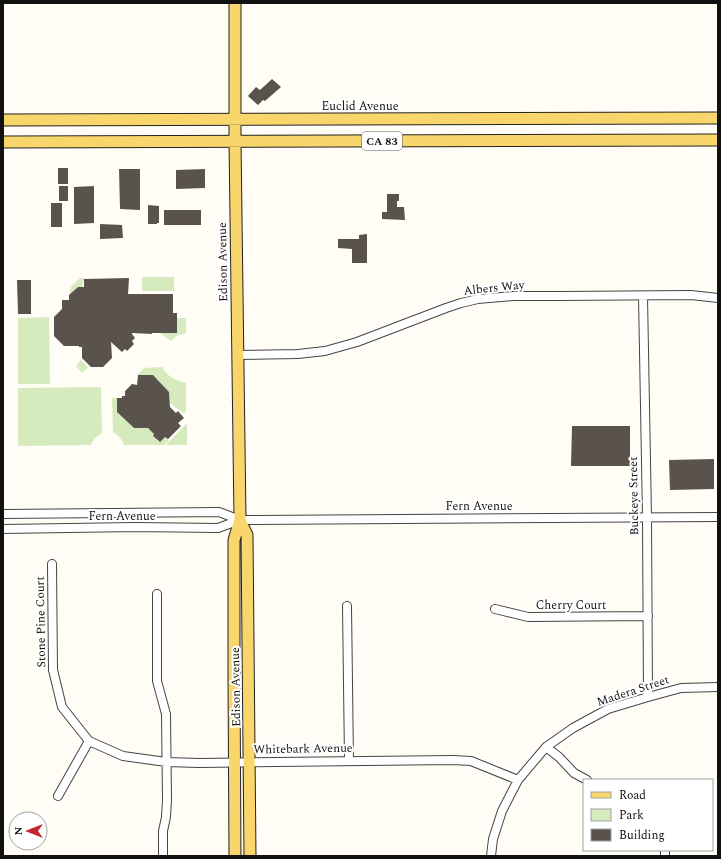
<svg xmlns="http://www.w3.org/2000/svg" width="721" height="859" font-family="Spectral,serif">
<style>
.green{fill:#d5ebbd}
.building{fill:#5a524d}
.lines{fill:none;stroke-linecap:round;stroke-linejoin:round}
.minor-casing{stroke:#444;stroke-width:10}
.major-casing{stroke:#222;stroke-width:13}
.minor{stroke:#fff;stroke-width:8}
.major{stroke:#f9d66b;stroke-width:11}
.labels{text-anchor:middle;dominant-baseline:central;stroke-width:4;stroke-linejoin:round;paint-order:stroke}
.shield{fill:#fff;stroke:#585858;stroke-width:1}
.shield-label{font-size:11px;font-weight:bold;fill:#111}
.street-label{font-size:12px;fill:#111;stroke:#fff}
</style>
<rect width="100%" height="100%" fill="#fffdf5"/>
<path class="green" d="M 142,277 L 174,277 L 174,291 L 142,291 Z
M 80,278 L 84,278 L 82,287 L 78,287 L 69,295 L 71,287 Z
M 49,317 L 50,384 L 18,384 L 18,318 Z
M 177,318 L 186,318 L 186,333 L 178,335 L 171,341 L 160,333 L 177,333 Z
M 81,360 L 88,367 L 82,373 L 76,366 Z
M 162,367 C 168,377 175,380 186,383 L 186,412 L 183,413 L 170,403 L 169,392 L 153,375 L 138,375 L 138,374 L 144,368 Z
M 101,387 L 102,433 L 94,439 L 91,445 L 18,446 L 18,388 Z
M 112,398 L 117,398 L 117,412 L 134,428 L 148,428 L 154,434 L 153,436 L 159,442 L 165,437 L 169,441 L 164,445 L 124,445 C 122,439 118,435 113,432 Z
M 187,423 L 187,445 L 166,445 Z"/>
<path class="building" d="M 272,79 L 281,87 L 265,101 L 263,100 L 258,105 L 248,96 L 256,87 L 260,90 Z
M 58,168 L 68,168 L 68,184 L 58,184 Z
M 119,169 L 140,169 L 140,210 L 120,209 Z
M 205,169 L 205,188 L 176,189 L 176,170 Z
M 59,186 L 68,186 L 68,201 L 59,201 Z
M 94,186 L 94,223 L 74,224 L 74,187 Z
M 387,194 L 399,194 L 399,201 L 397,201 L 397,207 L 404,207 L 405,220 L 382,219 L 382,212 L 387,212 Z
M 51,203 L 62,203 L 62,227 L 51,227 Z
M 148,205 L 159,206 L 159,223 L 157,223 L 157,224 L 148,224 Z
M 164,210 L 201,210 L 201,225 L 164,225 Z
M 100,224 L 122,225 L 123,238 L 100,239 Z
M 367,234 L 367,263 L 352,263 L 352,249 L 338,248 L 338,239 L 359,239 L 359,235 Z
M 129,278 L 128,294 L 173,294 L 173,313 L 177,313 L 177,333 L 152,333 L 152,334 L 132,333 L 132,334 L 135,338 L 132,341 L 134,344 L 127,351 L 125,349 L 122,352 L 111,342 L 112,358 L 103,367 L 91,367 L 82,358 L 82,347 L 79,347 L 79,346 L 64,346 L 54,336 L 54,317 L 62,309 L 62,300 L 69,300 L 69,295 L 78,287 L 84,287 L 84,279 Z
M 17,280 L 31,280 L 31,314 L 18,314 Z
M 138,375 L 153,375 L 169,392 L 170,407 L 176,413 L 178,411 L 184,418 L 178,423 L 181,426 L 168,439 L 165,437 L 160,442 L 153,436 L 154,434 L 148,428 L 134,428 L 117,412 L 117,398 L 122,398 L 122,396 L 125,396 L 125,391 L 132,384 L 137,385 Z
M 572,426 L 630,426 L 630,466 L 571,466 Z
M 714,459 L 714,489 L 670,490 L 669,460 Z"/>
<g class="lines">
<defs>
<path id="minor" d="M 643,296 L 647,517 L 648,697
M 237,355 L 298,354 L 325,351 L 357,342 L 446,308 L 461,303 L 478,299 L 513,296 L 558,296 L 691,295 L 718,298
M 3,514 L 219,512 L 240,520 L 718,517
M 3,529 L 135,527 L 218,528 L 240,520
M 52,564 L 53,670 L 62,707 L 89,741 L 123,756 L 166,762 L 199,763 L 453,760 L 471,761 L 518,780
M 157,594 L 157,681 L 166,714 L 167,800 L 166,817 L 163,831 L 163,856
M 347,606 L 349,761
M 495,609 L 528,617 L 648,616
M 546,747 L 559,757 L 574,773 L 587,780
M 58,796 L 89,741
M 665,850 L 665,856
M 491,856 L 493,839 L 502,811 L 518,780 L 546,747 L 573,728 L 608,709 L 648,697 L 681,688 L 718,687"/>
<path id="major" d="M 235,3 L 235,141 L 240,520 L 234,540 L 234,677 L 235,856
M 3,120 L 718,118
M 3,142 L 718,140
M 240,520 L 247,535 L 250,856"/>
</defs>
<use href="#minor" class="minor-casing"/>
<use href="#major" class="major-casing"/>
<use href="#minor" class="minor"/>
<use href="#major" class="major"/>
</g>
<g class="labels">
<rect class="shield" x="362" y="132" width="40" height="18" rx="3"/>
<g class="shield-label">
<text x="382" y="141">CA 83</text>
</g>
<g class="street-label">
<text x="360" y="106">Euclid Avenue</text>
<text transform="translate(223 262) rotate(-91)">Edison Avenue</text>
<text transform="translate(494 288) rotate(-6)">Albers Way</text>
<text transform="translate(634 496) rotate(-91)">Buckeye Street</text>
<text x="479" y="506">Fern Avenue</text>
<text x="122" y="516">Fern Avenue</text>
<text x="571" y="605">Cherry Court</text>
<text transform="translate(41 622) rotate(-91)">Stone Pine Court</text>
<text transform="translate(236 687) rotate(-91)">Edison Avenue</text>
<text transform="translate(633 691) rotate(-18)">Madera Street</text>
<text transform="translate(303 749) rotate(-1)">Whitebark Avenue</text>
</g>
</g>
<rect width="721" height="859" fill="none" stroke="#111111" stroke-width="8"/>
<rect x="583" y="779" width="130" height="72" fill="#ffffff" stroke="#a0a0a0"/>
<rect x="591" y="792" width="20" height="6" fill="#f9d66b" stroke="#a0a0a0"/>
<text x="619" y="799" font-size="12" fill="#111111">Road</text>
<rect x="591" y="809" width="20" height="12" fill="#d5ebbd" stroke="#a0a0a0"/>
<text x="619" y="819" font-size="12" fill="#111111">Park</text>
<rect x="591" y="829" width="20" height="12" fill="#5a524d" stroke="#a0a0a0"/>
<text x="619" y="839" font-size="12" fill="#111111">Building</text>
<g transform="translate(28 831) rotate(270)"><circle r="19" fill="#ffffff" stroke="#a0a0a0"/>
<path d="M0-3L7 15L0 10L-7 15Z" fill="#c4262e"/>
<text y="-6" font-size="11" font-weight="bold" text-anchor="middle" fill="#111111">N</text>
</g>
</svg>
